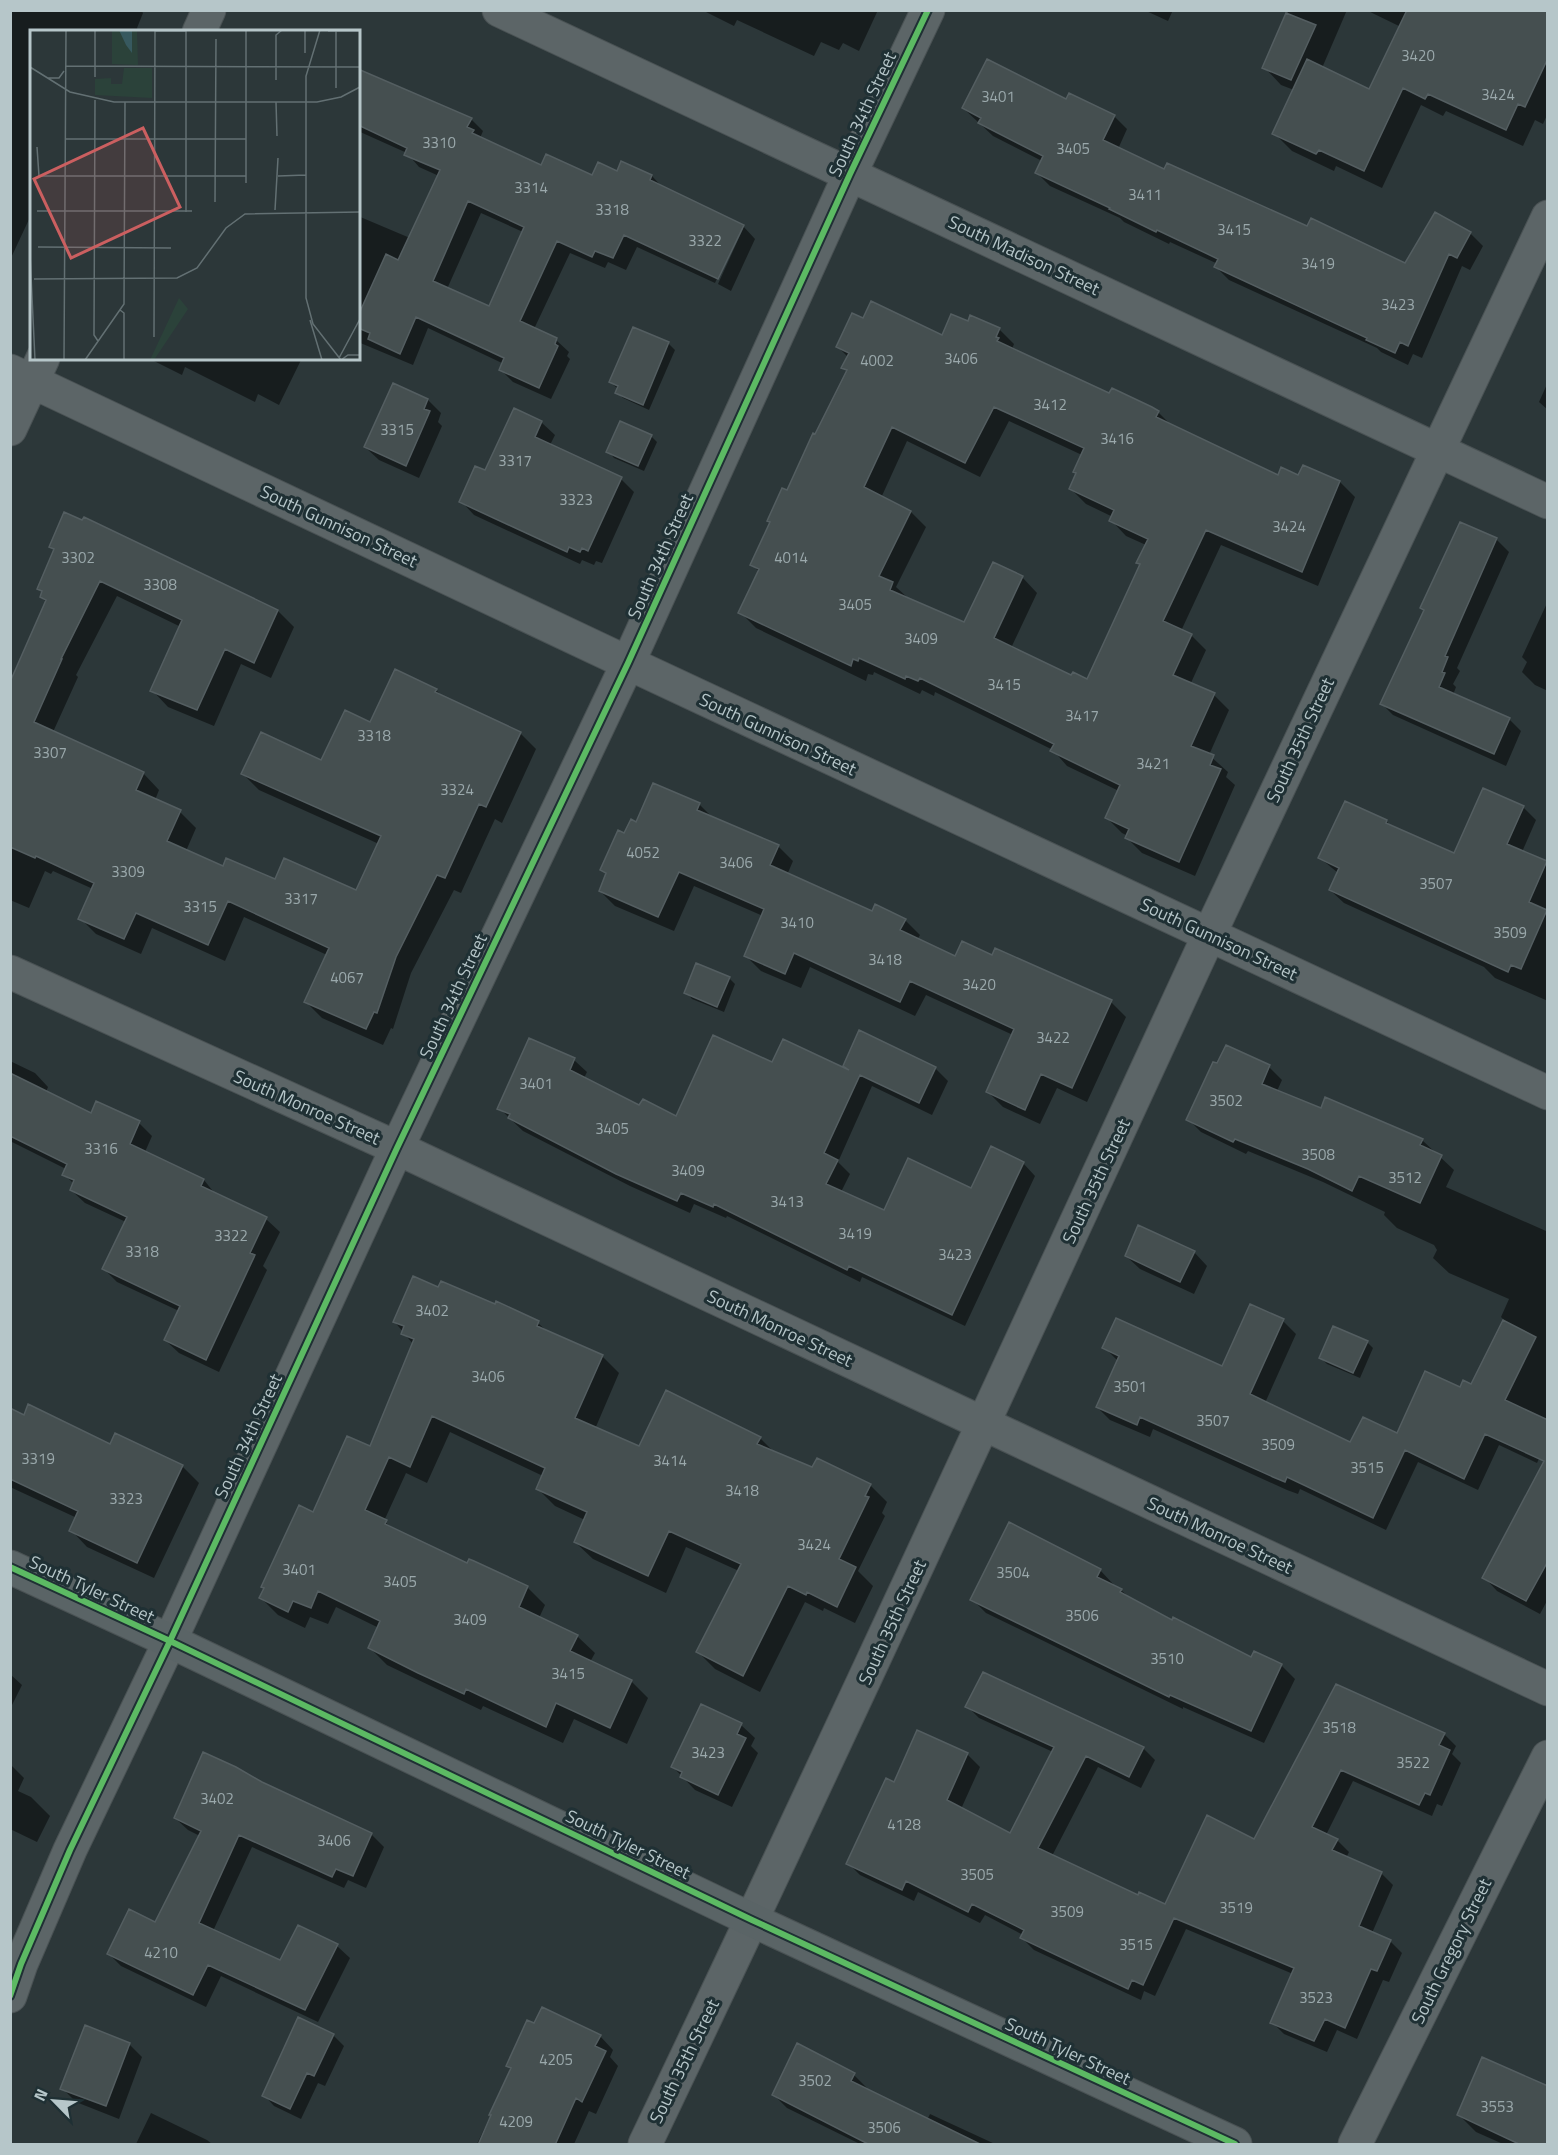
<svg xmlns="http://www.w3.org/2000/svg" width="1558" height="2155" font-family="'Titillium Web',sans-serif">
<style>
.shadow{fill:#0007;fill-rule:evenodd}
.building{fill:#454f50;stroke:#545e61;stroke-width:1.5;fill-rule:evenodd}
.lines{fill:none;stroke-linecap:round;stroke-linejoin:round}
.minor-casing{stroke:#4a5254;stroke-width:35}
.secondary-casing{stroke:#4a5254;stroke-width:35}
.minor{stroke:#5c6567;stroke-width:33}
.secondary{stroke:#5a6466;stroke-width:33}
.cycleway-casing{stroke:#1f3034;stroke-width:10}
.cycleway{stroke:#5cba63;stroke-width:6}
.labels{text-anchor:middle;dominant-baseline:central;stroke-width:6;stroke-linejoin:round;paint-order:stroke}
.number-label{font-size:15px;fill:#9aa8ab}
.street-label{font-size:18px;fill:#b6c6c9;stroke:#1f3034}
.inset-road{fill:none;stroke:#637073;stroke-width:1.5}
.view{fill:#cb5f60;fill-opacity:0.15;stroke:#cb5f60;stroke-width:3}
.inset-edge{fill:none;stroke:#b6c6c9;stroke-width:3}
</style>
<rect width="100%" height="100%" fill="#2c3739"/>
<path class="shadow" d="M 10,10 L 141,10 L 143,13 L 137,28 L 139,32 L 32,32 L 32,213 L 10,260 Z
M 702,10 L 878,10 L 859,51 L 843,43 L 839,50 L 821,42 L 814,56 L 737,20 L 734,26 Z
M 1144,10 L 1173,10 L 1168,21 Z
M 1289,10 L 1347,10 L 1322,68 L 1370,91 L 1401,27 L 1366,10 L 1548,10 L 1548,113 L 1543,124 L 1535,120 L 1523,146 L 1446,111 L 1443,116 L 1421,105 L 1382,188 L 1336,166 L 1334,171 L 1292,151 L 1274,133 L 1294,90 L 1281,85 L 1264,67 Z
M 358,70 L 471,119 L 483,131 L 480,138 L 542,167 L 593,177 L 617,173 L 622,163 L 652,176 L 664,189 L 743,226 L 755,239 L 731,291 L 718,284 L 743,229 L 740,229 L 715,283 L 637,247 L 626,270 L 608,262 L 605,268 L 570,253 L 534,329 L 556,340 L 569,352 L 567,356 L 570,359 L 551,399 L 513,382 L 501,370 L 504,364 L 428,328 L 413,365 L 358,342 L 358,216 L 410,238 L 439,176 L 419,167 L 407,153 L 358,131 ZM 481,213 L 523,232 L 489,308 L 447,289 Z
M 1067,101 L 1114,116 L 1127,129 L 1118,149 L 1165,171 L 1307,228 L 1406,264 L 1470,233 L 1483,246 L 1470,270 L 1462,266 L 1422,358 L 1413,354 L 1408,365 L 1381,352 L 1377,348 L 1229,280 L 1216,267 L 1218,264 L 1170,242 L 1169,244 L 1124,222 L 1120,218 L 1050,186 L 1037,173 L 1042,161 L 993,136 L 963,108 Z
M 864,320 L 943,337 L 969,323 L 999,329 L 1014,344 L 1012,349 L 1110,395 L 1158,412 L 1172,426 L 1278,477 L 1299,477 L 1304,467 L 1340,482 L 1355,497 L 1318,586 L 1221,545 L 1181,631 L 1191,635 L 1206,650 L 1190,685 L 1214,695 L 1229,710 L 1209,755 L 1228,772 L 1226,777 L 1235,785 L 1195,876 L 1142,853 L 1127,838 L 1128,836 L 1122,833 L 1107,818 L 1119,791 L 1067,766 L 1053,750 L 935,692 L 934,696 L 922,690 L 920,694 L 874,672 L 873,675 L 868,674 L 866,681 L 756,628 L 740,612 L 759,572 L 752,564 L 848,372 L 843,367 L 848,357 L 838,347 ZM 1009,421 L 1082,455 L 1071,489 L 1086,504 L 1113,517 L 1111,520 L 1126,536 L 1146,545 L 1138,562 L 1142,566 L 1088,681 L 1072,678 L 1011,648 L 1037,593 L 1022,577 L 965,624 L 908,598 L 896,587 L 926,527 L 911,512 L 881,498 L 907,441 L 980,477 Z
M 634,329 L 669,344 L 675,350 L 649,410 L 623,398 L 617,392 L 618,389 L 610,382 Z
M 148,358 L 302,358 L 279,405 L 258,394 L 255,402 L 185,367 L 182,375 Z
M 1548,382 L 1548,410 L 1539,402 Z
M 428,400 L 441,413 L 438,422 L 442,426 L 419,478 L 379,460 L 365,447 Z
M 541,422 L 555,435 L 550,445 L 621,479 L 634,492 L 602,563 L 596,561 L 594,565 L 582,560 L 580,564 L 474,515 L 461,501 L 486,472 Z
M 651,436 L 657,442 L 644,471 L 614,458 L 608,451 Z
M 84,519 L 278,611 L 294,627 L 271,678 L 241,664 L 214,726 L 168,707 L 152,690 L 181,627 L 117,596 L 76,675 L 78,677 L 53,732 L 143,773 L 159,790 L 155,800 L 180,812 L 196,828 L 186,851 L 224,868 L 275,881 L 357,892 L 379,844 L 259,790 L 243,774 L 321,762 L 370,724 L 436,690 L 443,697 L 520,733 L 536,749 L 502,823 L 495,819 L 461,893 L 454,890 L 411,973 L 393,1029 L 391,1028 L 383,1045 L 322,1018 L 306,1002 L 327,955 L 244,917 L 225,961 L 152,928 L 141,954 L 96,934 L 80,918 L 93,889 L 53,871 L 51,874 L 45,871 L 29,908 L 10,900 L 10,686 L 46,602 L 41,597 L 43,592 L 39,588 L 55,551 L 51,547 Z
M 1461,524 L 1496,539 L 1509,552 L 1457,668 L 1460,671 L 1453,684 L 1456,687 L 1453,695 L 1509,719 L 1521,731 L 1506,766 L 1393,715 L 1381,703 L 1425,611 Z
M 1548,601 L 1548,691 L 1535,685 L 1522,672 L 1527,662 L 1522,657 Z
M 699,804 L 713,818 L 778,846 L 793,861 L 787,875 L 873,913 L 905,920 L 920,935 L 917,940 L 956,958 L 993,957 L 1111,1002 L 1126,1017 L 1087,1102 L 1057,1088 L 1040,1124 L 1003,1107 L 988,1092 L 1013,1035 L 926,995 L 915,1016 L 810,967 L 801,988 L 761,971 L 746,956 L 763,916 L 694,886 L 674,931 L 615,906 L 600,891 L 607,875 L 602,870 L 625,835 L 637,824 Z
M 1523,807 L 1536,820 L 1522,852 L 1548,864 L 1548,1001 L 1495,978 L 1484,967 L 1344,903 L 1330,890 L 1338,873 L 1320,858 L 1386,821 L 1392,827 L 1454,855 Z
M 729,978 L 735,984 L 724,1012 L 692,999 L 686,992 Z
M 860,1032 L 936,1069 L 948,1081 L 932,1115 L 872,1086 L 838,1162 L 850,1174 L 841,1192 L 884,1212 L 971,1189 L 1023,1163 L 1035,1176 L 965,1326 L 862,1277 L 860,1282 L 727,1216 L 726,1218 L 694,1204 L 690,1213 L 630,1186 L 523,1131 L 499,1108 L 574,1060 L 587,1072 L 584,1078 L 640,1107 L 677,1118 L 773,1064 L 849,1071 L 844,1066 Z
M 1226,1047 L 1269,1067 L 1282,1080 L 1277,1091 L 1322,1110 L 1422,1140 L 1454,1170 L 1446,1187 L 1546,1231 L 1548,1228 L 1548,1440 L 1537,1463 L 1499,1445 L 1478,1490 L 1418,1462 L 1386,1530 L 1300,1489 L 1298,1494 L 1287,1490 L 1153,1429 L 1150,1437 L 1110,1420 L 1097,1407 L 1118,1361 L 1104,1347 L 1222,1368 L 1283,1321 L 1296,1334 L 1265,1403 L 1351,1444 L 1398,1435 L 1461,1389 L 1472,1386 L 1504,1320 L 1501,1317 L 1509,1299 L 1449,1273 L 1433,1258 L 1437,1250 L 1434,1245 L 1397,1228 L 1384,1215 L 1385,1212 L 1323,1182 L 1248,1151 L 1246,1154 L 1201,1132 L 1188,1119 Z
M 10,1061 L 35,1073 L 48,1087 L 46,1092 L 91,1115 L 139,1123 L 152,1136 L 145,1152 L 204,1180 L 216,1195 L 266,1219 L 280,1232 L 263,1266 L 267,1270 L 219,1372 L 179,1353 L 165,1340 L 179,1311 L 117,1282 L 104,1269 L 126,1222 L 85,1203 L 71,1190 L 74,1184 L 64,1174 L 66,1169 L 10,1141 Z
M 1194,1252 L 1207,1266 L 1194,1294 L 1140,1269 L 1126,1256 Z
M 439,1289 L 496,1306 L 497,1303 L 538,1323 L 549,1333 L 602,1356 L 619,1373 L 595,1429 L 639,1448 L 760,1438 L 775,1453 L 813,1469 L 870,1485 L 887,1502 L 882,1513 L 885,1516 L 858,1571 L 873,1586 L 855,1623 L 824,1608 L 823,1611 L 805,1602 L 760,1692 L 715,1669 L 698,1652 L 739,1571 L 686,1547 L 666,1593 L 593,1559 L 575,1542 L 585,1520 L 555,1506 L 538,1489 L 543,1476 L 450,1432 L 427,1483 L 406,1473 L 384,1521 L 395,1531 L 468,1565 L 474,1562 L 527,1587 L 545,1605 L 539,1618 L 577,1636 L 595,1653 L 590,1662 L 631,1681 L 648,1698 L 627,1744 L 574,1719 L 563,1743 L 483,1706 L 481,1710 L 387,1665 L 369,1647 L 379,1628 L 336,1607 L 328,1624 L 310,1617 L 305,1628 L 278,1615 L 261,1598 L 314,1514 L 371,1448 L 413,1344 L 394,1321 Z
M 1367,1342 L 1373,1348 L 1360,1378 L 1327,1364 L 1321,1358 Z
M 10,1410 L 24,1417 L 111,1446 L 182,1466 L 199,1483 L 154,1578 L 87,1547 L 71,1530 L 77,1518 L 10,1487 Z
M 1548,1457 L 1548,1599 L 1540,1614 L 1497,1591 L 1484,1577 Z
M 1100,1570 L 1113,1584 L 1112,1586 L 1121,1590 L 1131,1599 L 1251,1659 L 1281,1665 L 1295,1679 L 1264,1743 L 1183,1707 L 1183,1709 L 986,1613 L 972,1599 Z
M 983,1673 L 1143,1748 L 1155,1760 L 1141,1788 L 1098,1767 L 1052,1856 L 1138,1897 L 1166,1906 L 1255,1841 L 1337,1686 L 1444,1734 L 1456,1746 L 1452,1754 L 1461,1763 L 1442,1806 L 1437,1804 L 1432,1816 L 1353,1781 L 1326,1835 L 1337,1840 L 1349,1852 L 1346,1858 L 1381,1873 L 1393,1885 L 1372,1933 L 1390,1941 L 1402,1953 L 1389,1982 L 1383,1980 L 1357,2039 L 1337,2030 L 1327,2052 L 1284,2034 L 1272,2022 L 1293,1974 L 1186,1929 L 1155,1996 L 1144,1991 L 1141,2000 L 1034,1950 L 1022,1938 L 1023,1935 L 985,1915 L 980,1923 L 918,1892 L 914,1901 L 860,1875 L 848,1863 L 894,1784 L 918,1732 L 968,1755 L 980,1767 L 961,1809 L 1011,1835 L 1053,1752 L 979,1718 L 967,1706 Z
M 10,1674 L 22,1685 L 10,1709 Z
M 702,1706 L 741,1725 L 755,1738 L 751,1746 L 758,1753 L 732,1807 L 695,1790 L 673,1767 Z
M 10,1764 L 24,1778 L 18,1791 L 31,1797 L 50,1816 L 37,1842 L 10,1829 Z
M 261,1784 L 372,1835 L 384,1847 L 366,1888 L 348,1880 L 344,1888 L 252,1847 L 213,1931 L 281,1962 L 298,1927 L 337,1946 L 350,1958 L 318,2022 L 221,1976 L 206,2007 L 121,1966 L 109,1954 L 156,1924 L 200,1836 L 188,1830 L 175,1818 Z
M 333,2035 L 344,2046 L 325,2086 L 318,2083 L 301,2119 L 274,2106 L 264,2095 Z
M 600,2036 L 613,2050 L 610,2057 L 618,2066 L 596,2114 L 589,2111 L 574,2144 L 477,2144 L 512,2070 L 507,2066 Z
M 129,2044 L 142,2057 L 119,2119 L 76,2102 L 62,2088 Z
M 854,2075 L 867,2088 L 866,2090 L 927,2120 L 930,2114 L 995,2144 L 860,2144 L 787,2108 L 774,2095 Z
M 151,2113 L 207,2140 L 212,2144 L 136,2144 Z
M 1459,2115 L 1548,2144 L 1503,2144 L 1476,2132 Z"/>
<path class="building" d="M 1407,10 L 1548,10 L 1548,58 L 1525,107 L 1518,104 L 1506,130 L 1428,94 L 1425,99 L 1403,88 L 1364,171 L 1319,150 L 1316,154 L 1272,134 L 1307,59 L 1369,89 Z
M 1286,13 L 1316,25 L 1291,80 L 1262,68 Z
M 987,59 L 1066,99 L 1069,93 L 1115,115 L 1103,140 L 1164,169 L 1167,163 L 1307,226 L 1311,218 L 1405,263 L 1435,212 L 1471,232 L 1457,258 L 1449,254 L 1408,346 L 1400,342 L 1395,353 L 1366,340 L 1367,338 L 1214,267 L 1218,259 L 1157,230 L 1156,232 L 1109,209 L 1110,208 L 1035,173 L 1043,156 L 978,123 L 981,118 L 962,108 Z
M 358,69 L 472,118 L 467,127 L 474,130 L 472,133 L 541,165 L 546,154 L 592,175 L 598,162 L 617,171 L 621,161 L 652,175 L 650,180 L 744,225 L 718,279 L 624,235 L 613,258 L 595,251 L 592,257 L 557,241 L 520,321 L 557,338 L 555,344 L 558,346 L 539,388 L 499,370 L 504,358 L 416,317 L 400,354 L 368,339 L 370,333 L 358,328 L 358,316 L 386,254 L 398,260 L 440,170 L 404,155 L 407,148 L 358,125 ZM 468,201 L 524,227 L 489,306 L 433,281 Z
M 871,301 L 942,335 L 951,314 L 968,321 L 970,315 L 1000,328 L 996,337 L 999,338 L 997,341 L 1109,393 L 1112,388 L 1152,407 L 1159,411 L 1156,417 L 1278,475 L 1281,467 L 1298,475 L 1303,465 L 1340,481 L 1302,572 L 1206,530 L 1163,621 L 1192,634 L 1173,675 L 1215,693 L 1191,746 L 1214,755 L 1210,765 L 1221,769 L 1179,862 L 1125,838 L 1129,829 L 1105,818 L 1120,785 L 1050,751 L 1054,744 L 920,678 L 918,681 L 906,676 L 905,679 L 859,658 L 858,661 L 853,659 L 851,666 L 738,613 L 759,569 L 750,565 L 770,522 L 767,521 L 782,488 L 787,490 L 813,433 L 815,434 L 847,370 L 841,368 L 849,353 L 836,347 L 852,313 L 863,318 ZM 994,407 L 1084,448 L 1073,472 L 1076,473 L 1069,489 L 1114,510 L 1109,521 L 1148,539 L 1136,563 L 1140,564 L 1087,679 L 1073,672 L 1071,675 L 994,638 L 1023,576 L 993,562 L 964,622 L 890,590 L 893,582 L 879,576 L 911,511 L 864,487 L 892,427 L 965,463 Z
M 633,327 L 669,342 L 643,405 L 615,393 L 618,386 L 609,382 Z
M 393,383 L 428,399 L 424,409 L 430,411 L 406,466 L 364,447 Z
M 514,408 L 542,421 L 535,437 L 622,477 L 588,551 L 582,548 L 580,552 L 569,547 L 567,552 L 459,502 L 475,466 L 485,470 Z
M 620,421 L 652,435 L 638,466 L 606,452 Z
M 64,512 L 82,520 L 84,517 L 278,610 L 254,663 L 225,649 L 197,710 L 150,691 L 182,620 L 100,581 L 61,659 L 62,659 L 34,722 L 144,772 L 136,790 L 181,810 L 167,841 L 223,866 L 226,858 L 275,879 L 284,858 L 356,890 L 381,836 L 241,774 L 261,732 L 321,760 L 345,710 L 370,722 L 395,669 L 437,689 L 435,692 L 521,732 L 486,807 L 479,804 L 445,878 L 437,875 L 396,957 L 377,1013 L 374,1012 L 366,1029 L 304,1002 L 329,948 L 228,901 L 208,945 L 136,913 L 124,939 L 78,919 L 94,883 L 36,856 L 35,858 L 10,847 L 10,682 L 46,600 L 40,597 L 42,591 L 37,589 L 54,549 L 49,547 Z
M 1460,522 L 1497,538 L 1445,656 L 1448,657 L 1442,672 L 1445,673 L 1439,687 L 1510,718 L 1494,754 L 1380,704 L 1424,610 L 1420,608 Z
M 653,783 L 700,803 L 697,810 L 779,845 L 770,865 L 872,911 L 875,904 L 906,919 L 900,930 L 955,956 L 962,941 L 992,955 L 995,948 L 1112,1000 L 1072,1088 L 1041,1074 L 1025,1110 L 986,1092 L 1014,1029 L 910,981 L 900,1002 L 794,953 L 785,974 L 744,956 L 764,909 L 679,872 L 658,917 L 599,891 L 606,873 L 600,870 L 618,830 L 624,833 L 631,819 L 636,822 Z
M 1483,788 L 1524,806 L 1507,844 L 1547,861 L 1529,902 L 1547,910 L 1521,969 L 1511,965 L 1508,972 L 1329,890 L 1339,868 L 1318,858 L 1345,801 L 1387,820 L 1386,823 L 1454,853 Z
M 696,963 L 730,977 L 717,1007 L 684,993 Z
M 859,1030 L 936,1067 L 919,1103 L 860,1075 L 824,1153 L 838,1160 L 826,1184 L 884,1210 L 908,1158 L 971,1188 L 991,1146 L 1024,1162 L 952,1315 L 849,1266 L 847,1270 L 714,1204 L 713,1207 L 681,1193 L 677,1201 L 616,1174 L 508,1118 L 510,1114 L 497,1109 L 529,1038 L 575,1058 L 570,1070 L 639,1105 L 643,1099 L 676,1116 L 713,1035 L 772,1062 L 783,1039 L 849,1070 L 843,1066 Z
M 1226,1045 L 1270,1065 L 1262,1084 L 1321,1108 L 1325,1097 L 1423,1139 L 1420,1145 L 1442,1155 L 1420,1203 L 1359,1176 L 1352,1191 L 1308,1169 L 1235,1139 L 1233,1142 L 1186,1120 L 1213,1062 L 1217,1063 Z
M 10,1073 L 91,1113 L 96,1101 L 140,1121 L 130,1144 L 204,1179 L 201,1186 L 267,1217 L 250,1253 L 255,1255 L 206,1360 L 164,1340 L 180,1306 L 102,1269 L 127,1217 L 70,1190 L 74,1180 L 62,1175 L 67,1164 L 10,1136 Z
M 1138,1225 L 1195,1251 L 1180,1282 L 1125,1256 Z
M 413,1276 L 438,1287 L 441,1281 L 495,1304 L 496,1301 L 539,1321 L 537,1326 L 603,1355 L 575,1418 L 639,1446 L 666,1390 L 761,1437 L 757,1444 L 812,1467 L 817,1458 L 871,1484 L 865,1496 L 869,1497 L 839,1559 L 856,1567 L 837,1607 L 807,1592 L 806,1595 L 788,1586 L 743,1676 L 696,1652 L 741,1564 L 669,1531 L 648,1576 L 574,1542 L 587,1512 L 536,1489 L 545,1468 L 432,1416 L 410,1467 L 389,1457 L 365,1510 L 387,1520 L 385,1524 L 467,1563 L 469,1559 L 474,1561 L 528,1586 L 519,1607 L 578,1635 L 570,1651 L 632,1680 L 610,1728 L 556,1703 L 546,1727 L 466,1689 L 464,1694 L 418,1673 L 368,1648 L 380,1621 L 318,1591 L 311,1608 L 293,1601 L 288,1612 L 259,1598 L 264,1588 L 261,1587 L 299,1505 L 313,1512 L 347,1436 L 370,1446 L 414,1339 L 401,1334 L 404,1326 L 393,1322 Z
M 1250,1304 L 1284,1319 L 1250,1394 L 1350,1442 L 1363,1417 L 1397,1433 L 1425,1371 L 1460,1387 L 1463,1380 L 1471,1384 L 1503,1320 L 1536,1337 L 1505,1400 L 1548,1420 L 1548,1561 L 1526,1601 L 1482,1578 L 1544,1461 L 1485,1434 L 1464,1479 L 1405,1450 L 1373,1518 L 1287,1477 L 1285,1482 L 1273,1477 L 1140,1417 L 1137,1425 L 1096,1407 L 1119,1356 L 1102,1348 L 1116,1318 L 1222,1366 Z
M 1333,1326 L 1368,1341 L 1353,1373 L 1319,1358 Z
M 28,1404 L 110,1444 L 115,1433 L 183,1465 L 137,1563 L 69,1531 L 78,1511 L 10,1479 L 10,1408 L 24,1415 Z
M 1009,1522 L 1101,1569 L 1097,1577 L 1122,1589 L 1120,1592 L 1172,1620 L 1173,1617 L 1251,1657 L 1254,1651 L 1282,1664 L 1251,1731 L 1170,1695 L 1169,1697 L 970,1600 Z
M 983,1672 L 1144,1747 L 1129,1777 L 1086,1756 L 1038,1848 L 1138,1895 L 1139,1892 L 1165,1904 L 1207,1815 L 1254,1839 L 1336,1684 L 1445,1733 L 1439,1745 L 1450,1750 L 1430,1795 L 1425,1793 L 1419,1805 L 1341,1770 L 1312,1827 L 1338,1839 L 1332,1850 L 1382,1872 L 1359,1926 L 1391,1940 L 1377,1971 L 1371,1969 L 1345,2028 L 1325,2019 L 1314,2041 L 1270,2023 L 1294,1968 L 1174,1918 L 1143,1985 L 1132,1980 L 1128,1989 L 1020,1938 L 1024,1930 L 972,1904 L 968,1912 L 906,1881 L 902,1890 L 846,1864 L 886,1778 L 894,1782 L 917,1730 L 968,1753 L 947,1800 L 1010,1833 L 1054,1747 L 965,1707 Z
M 701,1704 L 742,1723 L 737,1734 L 746,1738 L 718,1795 L 680,1777 L 682,1772 L 671,1767 Z
M 203,1752 L 236,1767 L 262,1782 L 372,1833 L 353,1876 L 336,1869 L 332,1877 L 239,1835 L 199,1923 L 280,1960 L 298,1925 L 338,1944 L 305,2010 L 208,1965 L 193,1995 L 107,1954 L 129,1909 L 155,1922 L 201,1831 L 174,1818 Z
M 542,2007 L 601,2035 L 595,2046 L 606,2051 L 582,2102 L 576,2098 L 555,2145 L 478,2145 L 491,2115 L 489,2115 L 511,2068 L 506,2066 L 527,2020 L 534,2023 Z
M 298,2017 L 334,2034 L 314,2076 L 307,2073 L 290,2109 L 262,2096 Z
M 85,2025 L 130,2043 L 106,2106 L 60,2089 Z
M 797,2043 L 855,2073 L 851,2081 L 982,2145 L 870,2145 L 772,2095 Z
M 1482,2057 L 1548,2086 L 1548,2145 L 1521,2145 L 1457,2115 Z"/>
<g class="lines">
<defs>
<path id="minor" d="M 499,10 L 1548,502
M 199,32 L 209,10
M 10,371 L 628,663 L 1548,1093
M 10,429 L 43,358
M 10,972 L 397,1148 L 1548,1689
M 10,1996 L 21,1964 L 70,1850 L 170,1641 L 397,1148 L 628,663 L 850,174 L 928,10
M 645,2144 C 837,1743 1023,1337 1210,933 C 1321,694 1436,456 1548,217
M 1355,2144 L 1548,1757"/>
<path id="secondary" d="M 10,1567 L 170,1641 L 752,1920 L 1235,2144"/>
</defs>
<use href="#minor" class="minor-casing"/>
<use href="#secondary" class="secondary-casing"/>
<use href="#minor" class="minor"/>
<use href="#secondary" class="secondary"/>
<defs>
<path id="cycleway" d="M 10,1567 L 170,1641 L 752,1920 L 1235,2144
M 10,1996 L 21,1964 L 70,1850 L 170,1641 L 397,1148 L 628,663 L 850,174 L 928,10"/>
</defs>
<use href="#cycleway" class="cycleway-casing"/>
<use href="#cycleway" class="cycleway"/>
</g>
<g class="labels">
<g class="number-label">
<text x="1418" y="55">3420</text>
<text x="1498" y="94">3424</text>
<text x="998" y="96">3401</text>
<text x="439" y="142">3310</text>
<text x="1073" y="148">3405</text>
<text x="531" y="187">3314</text>
<text x="1145" y="194">3411</text>
<text x="612" y="209">3318</text>
<text x="1234" y="229">3415</text>
<text x="705" y="240">3322</text>
<text x="1318" y="263">3419</text>
<text x="1398" y="304">3423</text>
<text x="961" y="358">3406</text>
<text x="877" y="360">4002</text>
<text x="1050" y="404">3412</text>
<text x="397" y="429">3315</text>
<text x="1117" y="438">3416</text>
<text x="515" y="460">3317</text>
<text x="576" y="499">3323</text>
<text x="1289" y="526">3424</text>
<text x="78" y="557">3302</text>
<text x="791" y="557">4014</text>
<text x="160" y="584">3308</text>
<text x="855" y="604">3405</text>
<text x="921" y="638">3409</text>
<text x="1004" y="684">3415</text>
<text x="1082" y="715">3417</text>
<text x="374" y="735">3318</text>
<text x="50" y="752">3307</text>
<text x="1153" y="763">3421</text>
<text x="457" y="789">3324</text>
<text x="643" y="852">4052</text>
<text x="736" y="862">3406</text>
<text x="128" y="871">3309</text>
<text x="1436" y="883">3507</text>
<text x="301" y="898">3317</text>
<text x="200" y="906">3315</text>
<text x="797" y="922">3410</text>
<text x="1510" y="932">3509</text>
<text x="885" y="959">3418</text>
<text x="347" y="977">4067</text>
<text x="979" y="984">3420</text>
<text x="1053" y="1037">3422</text>
<text x="536" y="1083">3401</text>
<text x="1226" y="1100">3502</text>
<text x="612" y="1128">3405</text>
<text x="101" y="1148">3316</text>
<text x="1318" y="1154">3508</text>
<text x="688" y="1170">3409</text>
<text x="1405" y="1177">3512</text>
<text x="787" y="1201">3413</text>
<text x="855" y="1233">3419</text>
<text x="231" y="1235">3322</text>
<text x="142" y="1251">3318</text>
<text x="955" y="1254">3423</text>
<text x="432" y="1310">3402</text>
<text x="488" y="1376">3406</text>
<text x="1130" y="1386">3501</text>
<text x="1213" y="1420">3507</text>
<text x="1278" y="1444">3509</text>
<text x="38" y="1458">3319</text>
<text x="670" y="1460">3414</text>
<text x="1367" y="1467">3515</text>
<text x="742" y="1490">3418</text>
<text x="126" y="1498">3323</text>
<text x="814" y="1544">3424</text>
<text x="299" y="1569">3401</text>
<text x="1013" y="1572">3504</text>
<text x="400" y="1581">3405</text>
<text x="1082" y="1615">3506</text>
<text x="470" y="1619">3409</text>
<text x="1167" y="1658">3510</text>
<text x="568" y="1673">3415</text>
<text x="1339" y="1727">3518</text>
<text x="708" y="1752">3423</text>
<text x="1413" y="1762">3522</text>
<text x="217" y="1798">3402</text>
<text x="904" y="1824">4128</text>
<text x="334" y="1840">3406</text>
<text x="977" y="1874">3505</text>
<text x="1236" y="1907">3519</text>
<text x="1067" y="1911">3509</text>
<text x="1136" y="1944">3515</text>
<text x="161" y="1952">4210</text>
<text x="1316" y="1997">3523</text>
<text x="556" y="2059">4205</text>
<text x="815" y="2080">3502</text>
<text x="1497" y="2106">3553</text>
<text x="516" y="2121">4209</text>
<text x="884" y="2127">3506</text>
</g>
<g class="street-label">
<text transform="translate(862 114) rotate(-65)">South 34th Street</text>
<text transform="translate(1024 255) rotate(25)">South Madison Street</text>
<text transform="translate(339 526) rotate(25)">South Gunnison Street</text>
<text transform="translate(660 556) rotate(-66)">South 34th Street</text>
<text transform="translate(778 734) rotate(25)">South Gunnison Street</text>
<text transform="translate(1300 740) rotate(-65)">South 35th Street</text>
<text transform="translate(1219 939) rotate(25)">South Gunnison Street</text>
<text transform="translate(453 996) rotate(-65)">South 34th Street</text>
<text transform="translate(307 1107) rotate(24)">South Monroe Street</text>
<text transform="translate(1096 1181) rotate(-65)">South 35th Street</text>
<text transform="translate(780 1328) rotate(25)">South Monroe Street</text>
<text transform="translate(248 1436) rotate(-65)">South 34th Street</text>
<text transform="translate(1220 1535) rotate(25)">South Monroe Street</text>
<text transform="translate(92 1589) rotate(25)">South Tyler Street</text>
<text transform="translate(892 1622) rotate(-65)">South 35th Street</text>
<text transform="translate(628 1844) rotate(26)">South Tyler Street</text>
<text transform="translate(1451 1951) rotate(-64)">South Gregory Street</text>
<text transform="translate(1068 2051) rotate(25)">South Tyler Street</text>
<text transform="translate(684 2061) rotate(-64)">South 35th Street</text>
</g>
</g>
<g transform="translate(30 30)">
<rect width="330" height="330" fill="#2c3739"/>
<path d="M 82,0 L 110,0 L 107,1 L 108,35 L 82,34 ZM 94,38 L 122,38 L 122,68 L 65,65 L 65,49 L 81,48 L 81,54 L 92,54 ZM 149,268 L 158,279 L 124,330 L 120,330 Z" fill="#2b423a"/>
<path d="M 89,0 L 102,0 L 102,23 L 96,15 Z" fill="#37595f"/>
<path class="inset-road" d="M 10,0 L 36,0M 290,0 L 276,46 L 276,268 L 283,294 L 311,330M 125,1 L 156,1M 298,1 L 330,1M 275,23 L 275,0M 36,36 L 330,37M 0,37 L 40,62 L 84,72 L 287,72 L 311,67 L 330,57M 65,47 L 65,0M 17,48 L 29,48 L 34,41M 246,50 L 246,5 L 252,0M 306,58 L 306,0M 65,70 L 64,305 L 68,311M 246,72 L 247,106M 35,109 L 216,109M 7,117 L 9,146 L 216,146M 248,146 L 276,145M 216,153 L 216,0M 185,172 L 186,9M 245,180 L 248,128M 7,181 L 162,181M 156,182 L 156,0M 8,217 L 141,218M 0,224 L 5,330M 4,249 L 147,248 L 167,238 L 196,198 L 215,184 L 330,182M 90,280 L 94,283 L 94,330M 280,290 L 292,330M 124,307 L 125,0M 309,328 L 330,289M 34,330 L 36,0M 55,330 L 94,274 L 95,72M 311,330 L 318,325 L 330,325"/>
<path class="view" d="M 113,98 L 150,177 L 41,228 L 4,149 Z"/>
<rect width="330" height="330" class="inset-edge"/>
</g>
<rect width="1558" height="2155" fill="none" stroke="#b6c6c9" stroke-width="24"/>
<g transform="translate(54 2101) rotate(295)" stroke="#1f3034" stroke-width="4.5" paint-order="stroke">
<path d="M0-4.5L10 22L0 15L-10 22Z" fill="#b6c6c9"/>
<text y="-9" font-size="16" font-weight="bold" text-anchor="middle" fill="#b6c6c9">N</text>
</g>
</svg>
